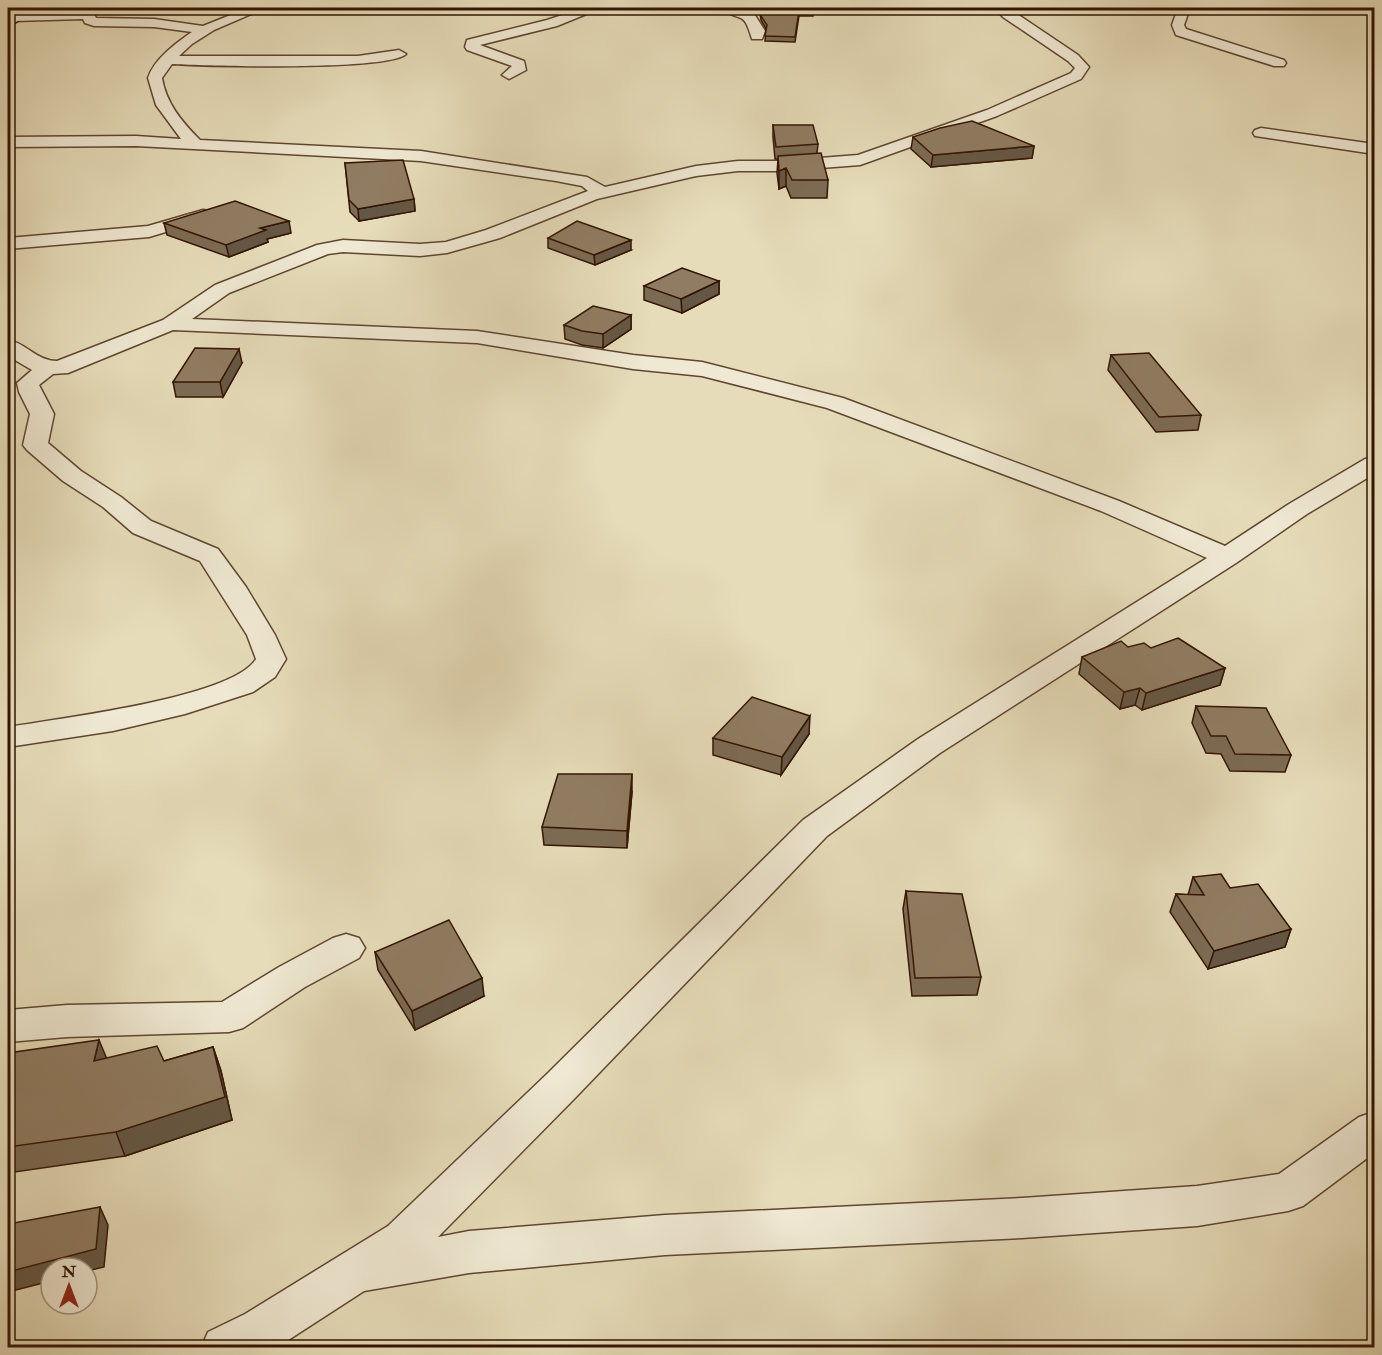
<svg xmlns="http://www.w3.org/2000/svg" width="1382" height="1355" font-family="'IM FELL Double Pica',serif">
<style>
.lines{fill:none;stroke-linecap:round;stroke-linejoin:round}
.minor-casing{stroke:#604630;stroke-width:3}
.secondary-casing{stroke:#331403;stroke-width:3}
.minor{fill:#efe8d2;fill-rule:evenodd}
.secondary{fill:#efe8d2;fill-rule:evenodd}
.wall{fill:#7c6b54;stroke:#331403;stroke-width:1.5}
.shaded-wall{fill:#655745;stroke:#331403;stroke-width:1.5}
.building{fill:#907c62;stroke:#331403;stroke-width:1.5}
</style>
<rect width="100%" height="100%" fill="#e6dcb9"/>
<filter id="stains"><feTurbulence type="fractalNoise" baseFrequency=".00333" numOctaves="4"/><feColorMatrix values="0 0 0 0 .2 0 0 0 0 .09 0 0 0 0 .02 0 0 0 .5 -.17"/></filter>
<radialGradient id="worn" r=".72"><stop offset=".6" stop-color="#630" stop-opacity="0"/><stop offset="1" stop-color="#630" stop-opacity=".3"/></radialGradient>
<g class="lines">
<defs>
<path id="minor" d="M 248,8 L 265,8 L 214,30 L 192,44 L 179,56 L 358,56 L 399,50 L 406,54 C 389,71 205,66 172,64 L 162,78 C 166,103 182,122 200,140 L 421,151 L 587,177 L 605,187 L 696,166 L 738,161 L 782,161 L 858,155 L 987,110 L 1071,73 L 1075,68 L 1068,61 L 1003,17 L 995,8 L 1008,8 L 1078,55 L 1089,67 L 1081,79 L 997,116 L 860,165 L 782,171 L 738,171 L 696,176 L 597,199 L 500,238 L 447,253 L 420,256 L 343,252 L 328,254 L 229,293 L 192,319 L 477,331 L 633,355 L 702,362 L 843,398 L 1119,501 L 1225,546 L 1289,504 L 1365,459 L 1374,457 L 1374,474 L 1307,514 L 1236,563 L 940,753 L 827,836 L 575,1098 L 438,1237 L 469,1231 L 665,1215 L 1022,1198 L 1197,1186 L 1279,1174 L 1359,1117 L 1374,1112 L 1374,1153 L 1303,1206 L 1288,1211 L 1197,1226 L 1022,1238 L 665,1255 L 469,1273 L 364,1291 L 276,1348 L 201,1348 L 208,1332 L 245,1314 L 388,1226 L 547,1074 L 803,820 L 918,739 L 1207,558 L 1101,511 L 827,408 L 702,376 L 633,369 L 477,343 L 173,330 L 68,373 L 53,374 L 39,385 L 54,414 L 48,443 L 81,471 L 121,497 L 151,521 L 218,549 L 246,587 L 275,635 L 286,659 L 275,677 L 253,692 L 185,714 L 113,731 L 8,747 L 8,727 C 55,719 233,698 256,659 L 247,635 L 200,561 L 133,533 L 103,507 L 63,481 L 27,450 L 23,445 L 30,414 L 19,392 L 17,383 L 32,370 L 8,356 L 8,340 C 26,343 37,361 57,361 L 163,320 L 215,285 L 317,245 L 343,240 L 420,244 L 446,242 L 486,230 L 588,191 L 582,186 L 556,181 L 421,161 L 136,146 L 8,147 L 8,137 L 136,136 L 181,139 L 156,105 L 148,78 C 154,59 176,43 192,32 L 154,27 L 94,26 L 85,23 L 83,19 L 14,21 L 8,17 L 9,14 L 89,11 L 93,12 L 96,18 L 154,19 L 203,26 Z
M 584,8 L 601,8 L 557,26 L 480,45 L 524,61 L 526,70 L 509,79 L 502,75 L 512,66 L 467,50 L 465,47 L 467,40 L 547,20 Z
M 722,8 L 739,8 L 753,12 L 765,31 L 762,39 L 752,39 C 743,8 741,24 722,8 Z
M 1178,8 L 1190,8 L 1184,25 L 1186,29 L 1284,60 L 1286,63 L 1284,66 L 1274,66 L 1176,35 L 1172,25 Z
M 1358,8 L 1374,8 L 1374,13 L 1360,11 Z
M 1261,128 L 1374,144 L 1374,154 L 1255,136 L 1253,133 L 1255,130 Z
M 203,210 L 209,211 L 212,215 L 209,219 L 149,237 L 8,249 L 8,238 L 148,226 Z
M 346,934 L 359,938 L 365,948 L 359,958 L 305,987 L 243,1028 L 229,1032 L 67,1037 L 8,1042 L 8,1010 L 67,1005 L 222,1002 L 279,967 L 333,938 Z"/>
<path id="secondary" d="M 21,8 L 37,8 L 13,24 L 8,25 L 8,15 Z"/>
</defs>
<use href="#minor" class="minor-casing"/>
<use href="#secondary" class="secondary-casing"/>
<use href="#minor" class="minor"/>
<use href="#secondary" class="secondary"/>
</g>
<path class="wall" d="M 759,8 L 812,8 L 813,11 L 813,16 L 799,16 L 795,42 L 765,41 L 766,29 L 761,20 Z
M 773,125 L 818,144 L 817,153 L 828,180 L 827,198 L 791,198 L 786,186 L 779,189 L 777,173 L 778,159 L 775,159 L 773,137 Z
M 913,137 L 1034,146 L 1032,158 L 931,167 L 911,149 Z
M 345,163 L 414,199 L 415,211 L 359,221 L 350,212 Z
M 164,223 L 291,233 L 267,239 L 268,242 L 229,257 L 167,235 Z
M 548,238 L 631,250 L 595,265 L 548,248 Z
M 719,281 L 719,294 L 682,313 L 644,300 L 644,286 Z
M 631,315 L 631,329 L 603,348 L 582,345 L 565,339 L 564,325 Z
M 1111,355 L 1201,415 L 1198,430 L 1156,432 L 1108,370 Z
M 242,363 L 223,397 L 176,397 L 173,382 Z
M 1128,647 L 1151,648 L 1225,668 L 1220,685 L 1142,710 L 1135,705 L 1120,709 L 1079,674 L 1082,657 Z
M 1196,706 L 1291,755 L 1285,772 L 1230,771 L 1221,754 L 1206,753 L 1192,723 Z
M 809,734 L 781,775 L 713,755 L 713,738 Z
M 632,792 L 627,848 L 544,845 L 542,827 Z
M 1193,877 L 1230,888 L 1291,929 L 1285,947 L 1208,969 L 1170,912 L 1176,894 L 1188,895 Z
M 906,891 L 981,977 L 977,995 L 912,996 L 903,909 Z
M 375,952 L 484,996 L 415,1030 L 378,970 Z
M 213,1047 L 221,1071 L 232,1120 L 125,1156 L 8,1173 L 8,1053 L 164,1061 Z"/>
<path class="shaded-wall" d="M 1034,146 L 1032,158 L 931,167 L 933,155 Z
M 786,168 L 786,186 L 779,189 L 779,171 Z
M 414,199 L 415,211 L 359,221 L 358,209 Z
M 289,221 L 291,233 L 267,239 L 268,242 L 229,257 L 226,245 L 260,228 Z
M 631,240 L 631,250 L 595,265 L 594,255 Z
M 719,281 L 719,294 L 682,313 L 681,299 Z
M 631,315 L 631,329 L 603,348 L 603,334 Z
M 239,349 L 242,363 L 223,397 L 220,382 Z
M 1225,668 L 1220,685 L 1142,710 L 1146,693 Z
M 1140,688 L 1135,705 L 1120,709 L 1124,692 Z
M 810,716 L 809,734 L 781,775 L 782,757 Z
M 632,774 L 632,792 L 627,848 L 627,831 Z
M 1291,929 L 1285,947 L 1208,969 L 1214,951 Z
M 482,978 L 484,996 L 415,1030 L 412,1011 Z
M 99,1040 L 109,1064 L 94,1061 Z
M 213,1047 L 221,1071 L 232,1120 L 125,1156 L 116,1132 Z
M 100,1207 L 108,1225 L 104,1267 L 87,1271 L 87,1268 L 51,1268 L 51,1281 L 8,1292 L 8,1272 Z"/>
<path class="building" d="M 760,8 L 812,8 L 813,11 L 799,11 L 795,37 L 765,36 L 767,25 L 761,16 Z
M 972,121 L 1034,146 L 933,155 L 913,137 L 940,128 Z
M 773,125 L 813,125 L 818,144 L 776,147 Z
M 821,153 L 828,180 L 792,180 L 786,168 L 779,171 L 778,156 Z
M 403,160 L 414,199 L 358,209 L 349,200 L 345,163 Z
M 235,201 L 289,221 L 260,228 L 266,230 L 226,245 L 164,223 Z
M 577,221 L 631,240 L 594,255 L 548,238 Z
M 682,268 L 719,281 L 681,299 L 644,286 Z
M 593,306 L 631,315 L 603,334 L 582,331 L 564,325 Z
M 195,348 L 239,349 L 220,382 L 173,382 Z
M 1149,353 L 1201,415 L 1159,417 L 1111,355 Z
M 1178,638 L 1225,668 L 1146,693 L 1140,688 L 1124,692 L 1082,657 L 1121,641 L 1128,647 L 1144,643 L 1151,648 Z
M 752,697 L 810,716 L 782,757 L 713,738 Z
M 1196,706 L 1266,708 L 1291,755 L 1235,754 L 1226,736 L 1211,736 Z
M 558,774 L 632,774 L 627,831 L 542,827 Z
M 1221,874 L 1230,888 L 1258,884 L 1291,929 L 1214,951 L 1176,894 L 1204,895 L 1193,877 Z
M 906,891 L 962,894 L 981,977 L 915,978 Z
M 449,920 L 482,978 L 412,1011 L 375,952 Z
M 99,1040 L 94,1061 L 157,1046 L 164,1061 L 213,1047 L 225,1097 L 116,1132 L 8,1147 L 8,1053 Z
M 100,1207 L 96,1249 L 8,1272 L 8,1224 Z"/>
<rect width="1382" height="1355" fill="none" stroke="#e6dcb9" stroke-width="30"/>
<rect x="9" y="9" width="1364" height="1337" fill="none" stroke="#331403" stroke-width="3"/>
<rect x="15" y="15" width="1352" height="1325" fill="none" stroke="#331403" stroke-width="1.5"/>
<g transform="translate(69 1286)"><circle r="28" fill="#efe8d2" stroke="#a4937f" stroke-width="1.5"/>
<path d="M0-4.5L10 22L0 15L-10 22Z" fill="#8f2418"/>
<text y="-9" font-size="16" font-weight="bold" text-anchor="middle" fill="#331403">N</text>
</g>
<rect width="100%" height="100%" filter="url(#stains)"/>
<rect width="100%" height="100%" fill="url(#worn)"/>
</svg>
